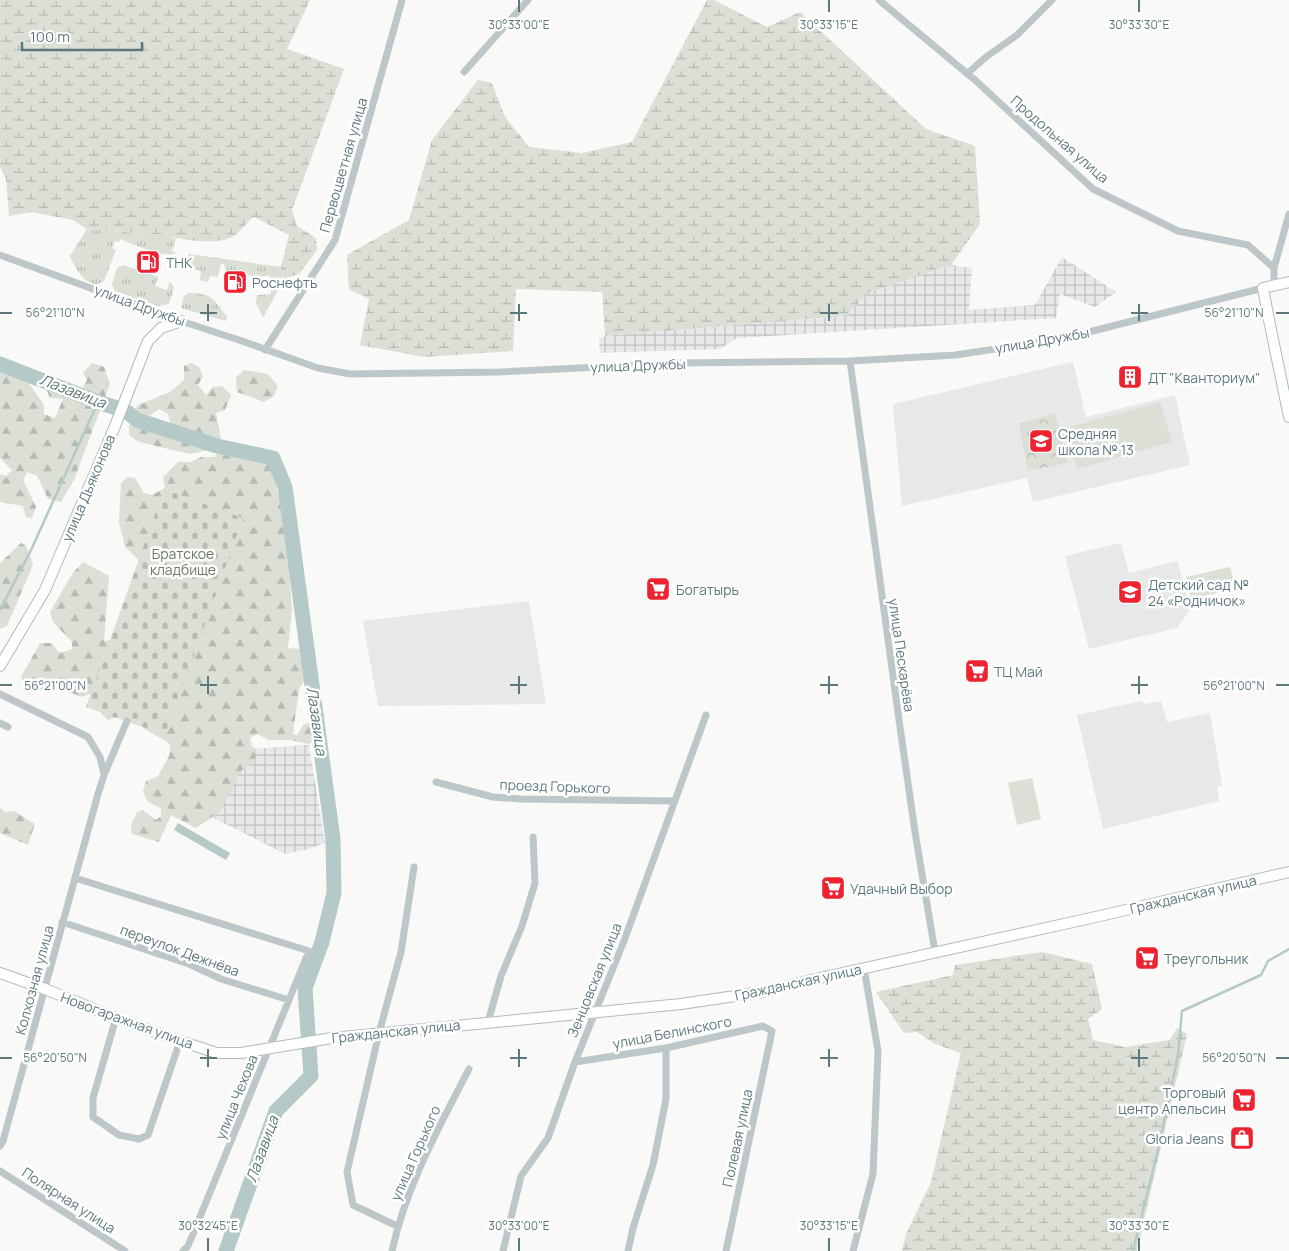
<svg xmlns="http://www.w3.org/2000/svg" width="1289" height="1251" font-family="Manrope,sans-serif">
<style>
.built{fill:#e7e9e8}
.industrial{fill:url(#industrial-grid)}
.grass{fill:url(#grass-tufts)}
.forest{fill:url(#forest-firs)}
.wetland{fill:url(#wetland-marsh)}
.cemetery{fill:url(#cemetery-stones)}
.park{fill:url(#park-crowns)}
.pitch{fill:#dbdfd6}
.water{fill:#b5c9c8}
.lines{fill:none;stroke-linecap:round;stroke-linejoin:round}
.stream{stroke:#b5c9c8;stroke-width:2.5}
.river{stroke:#b5c9c8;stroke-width:15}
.secondary-casing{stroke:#b0bbbd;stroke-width:12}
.street{stroke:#bdc6c8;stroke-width:7}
.secondary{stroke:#fff;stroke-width:10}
.ticks{fill:none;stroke:#5e797e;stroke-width:2}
.labels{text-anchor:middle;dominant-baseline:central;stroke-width:5;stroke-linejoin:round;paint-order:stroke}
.street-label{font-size:14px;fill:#5e797e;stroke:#fff}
.poi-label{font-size:14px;fill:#5e797e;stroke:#fff;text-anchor:start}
.park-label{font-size:14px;fill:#6e7a62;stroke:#fff}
.water-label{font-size:15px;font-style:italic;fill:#587675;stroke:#fff}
.ticks-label{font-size:12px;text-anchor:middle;fill:#5e797e;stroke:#fff;stroke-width:5;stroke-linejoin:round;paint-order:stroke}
</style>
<defs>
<pattern id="industrial-grid" width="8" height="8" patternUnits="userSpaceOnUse" patternTransform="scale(1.25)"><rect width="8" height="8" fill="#e7e9e8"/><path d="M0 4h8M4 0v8" fill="none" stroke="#bec2c1"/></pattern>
<pattern id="grass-tufts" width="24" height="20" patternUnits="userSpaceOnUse" patternTransform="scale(1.25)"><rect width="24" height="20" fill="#dbdfd6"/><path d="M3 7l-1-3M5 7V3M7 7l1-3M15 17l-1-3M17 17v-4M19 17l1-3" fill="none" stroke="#b5bab3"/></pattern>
<pattern id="forest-firs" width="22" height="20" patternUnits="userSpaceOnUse" patternTransform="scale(1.25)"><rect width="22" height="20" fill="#dbdfd6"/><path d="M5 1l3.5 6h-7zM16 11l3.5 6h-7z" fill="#b5bab3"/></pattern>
<pattern id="wetland-marsh" width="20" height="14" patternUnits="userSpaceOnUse" patternTransform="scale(1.25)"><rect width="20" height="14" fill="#dbdfd6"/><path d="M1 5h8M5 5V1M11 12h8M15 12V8" fill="none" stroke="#b5bab3"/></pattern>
<pattern id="cemetery-stones" width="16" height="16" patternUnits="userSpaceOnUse" patternTransform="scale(1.25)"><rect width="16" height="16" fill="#dbdfd6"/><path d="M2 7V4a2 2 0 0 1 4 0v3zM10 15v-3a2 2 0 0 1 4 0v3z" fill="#b5bab3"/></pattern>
<pattern id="park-crowns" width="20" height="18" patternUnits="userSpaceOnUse" patternTransform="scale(1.25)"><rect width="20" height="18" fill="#dbdfd6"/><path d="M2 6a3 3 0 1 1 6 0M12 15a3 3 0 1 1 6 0" fill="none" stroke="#b5bab3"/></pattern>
</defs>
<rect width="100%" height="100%" fill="#f9f9f7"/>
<path class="built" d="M 1073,362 L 1086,417 L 1175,395 L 1190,465 L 1033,502 L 1027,478 L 902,506 L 893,404 Z
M 1121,543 L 1129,573 L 1178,561 L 1190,610 L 1177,628 L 1089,649 L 1065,556 Z
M 529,601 L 546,704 L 378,706 L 363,621 Z
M 1142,701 L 1144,704 L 1161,701 L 1167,722 L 1210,713 L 1222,785 L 1217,787 L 1219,801 L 1103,829 L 1077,715 Z"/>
<path class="industrial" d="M 1062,257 L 1116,292 L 1095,307 L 1060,294 L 1056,318 L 737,338 L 720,349 L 600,353 L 599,339 L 605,336 L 845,316 L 869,293 L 951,265 L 972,268 L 969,310 L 1035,305 Z
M 309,745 L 325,843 L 309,849 L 285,854 L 214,818 L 235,750 Z"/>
<path class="grass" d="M 87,229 L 164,235 L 176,239 L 172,251 L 176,253 C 163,259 134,244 120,239 L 119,242 L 115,241 L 112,248 L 116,250 L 104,281 C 89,293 75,268 70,256 Z
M 189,254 L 281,267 L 284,279 L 263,318 L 256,303 L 257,295 L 271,294 L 270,276 L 252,277 L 246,273 L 226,273 L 224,264 L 221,264 L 218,277 L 210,276 L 208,282 L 200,280 L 201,271 L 185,266 Z
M 123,265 L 158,277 L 155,286 L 167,290 L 170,281 L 174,287 L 169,304 L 158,306 L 115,291 L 112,284 L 117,268 Z
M 189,293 C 214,294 212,298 227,317 L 226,321 L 181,308 L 184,296 Z"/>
<path class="forest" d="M 92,363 L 104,367 L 110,384 L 74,480 L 61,502 L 48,499 L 37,476 L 27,472 L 23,480 L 36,507 L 32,518 L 26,517 L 23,506 L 0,502 L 0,474 L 6,476 L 12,470 L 0,458 L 0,370 L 28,382 L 44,405 L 44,414 L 55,418 L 63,399 L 50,398 L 47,391 L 52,382 L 63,385 L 83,388 L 87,380 L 83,373 Z
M 191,363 L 199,367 L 203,376 L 198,385 L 206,395 L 213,387 L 222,386 L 231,395 L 225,410 L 216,413 L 221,438 L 216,448 L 190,454 L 139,442 L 129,435 L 129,425 L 135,422 L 163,431 L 170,422 L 168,414 L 159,409 L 148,417 L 140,418 L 134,411 L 138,405 L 170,392 L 184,380 L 184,366 Z
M 244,370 L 268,374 L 278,386 L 274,396 L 264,402 L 237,392 L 236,377 Z
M 222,449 L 231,454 L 245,456 L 257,460 L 272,463 L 280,505 L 288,514 L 288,552 L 292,611 L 288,648 L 300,649 L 306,654 L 306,678 L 299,689 L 293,734 L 297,735 L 304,724 L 312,722 L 317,730 L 315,740 L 309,744 L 290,740 L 269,740 L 257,734 L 250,738 L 252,746 L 257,752 L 253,763 L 242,770 L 220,812 L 196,828 L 171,815 L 159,842 L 132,834 L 131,826 L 137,812 L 143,810 L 156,820 L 161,816 L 161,808 L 148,802 L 143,791 L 146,781 L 158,776 L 169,756 L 170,744 L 145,729 L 142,722 L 117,717 L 108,720 L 101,713 L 98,695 L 92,693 L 82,697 L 51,685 L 36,692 L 26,689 L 21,677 L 40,643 L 51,643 L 60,653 L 72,649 L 72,642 L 53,622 L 50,612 L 72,574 L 83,562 L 109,576 L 104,641 L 115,639 L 141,562 L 125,547 L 119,522 L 121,483 L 128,477 L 135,478 L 144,493 L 152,495 L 165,488 L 163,477 L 178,462 L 190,462 L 201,457 L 214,457 Z
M 21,543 L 26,545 L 33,565 L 7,626 L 0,629 L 0,563 Z
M 0,808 L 5,812 L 14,811 L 35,824 L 28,845 L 0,833 Z"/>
<path class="wetland" d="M 0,0 L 310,0 L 287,49 L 344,69 L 292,210 L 297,226 L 316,238 L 317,250 L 299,274 L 284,279 L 281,267 L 289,235 L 254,217 C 247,222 241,231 234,236 C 218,246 181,240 164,235 L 87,229 L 73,220 L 31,212 L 9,216 L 6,179 L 0,167 Z
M 707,0 L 714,0 L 767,27 L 800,12 L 926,129 L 975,146 L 980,224 L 951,265 L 869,293 L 845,316 L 605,336 L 602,292 L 516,289 L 513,351 L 424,357 L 360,345 L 369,299 L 349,289 L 347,255 L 409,220 L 432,140 L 478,80 L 492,83 L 505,117 L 529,147 L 582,153 L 632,142 Z
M 1042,952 L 1092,964 L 1102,1009 L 1088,1019 L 1093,1040 L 1125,1047 L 1170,1040 L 1177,1028 L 1187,1034 L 1137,1251 L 902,1251 L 906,1234 L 931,1182 L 961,1053 L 935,1044 L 917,1032 L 904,1033 L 876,992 L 953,975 L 955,965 Z"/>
<path class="cemetery" d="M 164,489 L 243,518 L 165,735 L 86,707 Z"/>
<path class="park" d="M 1055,413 L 1068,463 L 1028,471 L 1019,424 Z"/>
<path class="pitch" d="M 1160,402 L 1172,442 L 1077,469 L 1066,428 Z
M 1230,567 L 1236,589 L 1191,599 L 1186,577 Z
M 1032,778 L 1041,819 L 1017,825 L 1008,783 Z"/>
<path class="water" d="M 178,823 L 230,853 L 226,860 L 174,830 Z"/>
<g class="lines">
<path class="stream" d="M 0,610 L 32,548 L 98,402
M 1133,1251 L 1159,1146 L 1178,1055 L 1182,1011 L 1261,975 L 1268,961 L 1289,949"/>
<path class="river" d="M 0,364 L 98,402 L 126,411 L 137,420 L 217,446 L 273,458 L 285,487 L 333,839 L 334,893 L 322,942 L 305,988 L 311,1076 L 276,1111 L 226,1251"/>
<defs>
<path id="secondary" d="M 1289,282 L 1263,288 L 1269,320 L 1289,417
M 0,666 L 45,590 L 115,426 L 148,341 L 161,328 L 181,321
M 0,973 L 45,989 L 116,1018 L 180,1041 L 217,1053 L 241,1053 L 332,1038 L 681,1004 L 762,992 L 820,978 L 1100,916 L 1289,872"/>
</defs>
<use href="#secondary" class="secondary-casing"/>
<path class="street" d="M 879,0 L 975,80 L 1093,189 L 1178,231 L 1248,245 L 1274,268
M 464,72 L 528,0
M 968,73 L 986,57 L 1017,35 L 1052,0
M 0,255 L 181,321 L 239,340 L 318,368 L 350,374 L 500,372 L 681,363 L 850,361 L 956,355 L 1061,339 L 1263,288
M 1274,286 L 1274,268 L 1289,214
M 265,350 L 335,240 L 402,0
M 850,361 L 900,727 L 915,832 L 935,952
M 0,694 L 88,737 L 100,757 L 104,774
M 0,723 L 8,727
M 436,782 L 493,797 L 521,799 L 675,801
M 75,878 L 309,951 L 188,1246 L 183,1251
M 62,922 L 189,964 L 221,979 L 289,1000
M 116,1018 L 93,1098 L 93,1117 L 119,1135 L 139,1139 L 148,1135 L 180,1041
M 488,1022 L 501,976 L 522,926 L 535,883 L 533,837
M 575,1062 L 666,1048 L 763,1026 L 772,1031 L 726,1251
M 0,1146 L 3,1141 L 98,794 L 104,775 L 127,721
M 0,1171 L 125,1251
M 397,1226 L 353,1205 L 347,1172 L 379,1033 L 401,952 L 414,867
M 392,1251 C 406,1186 439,1127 469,1069
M 503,1251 L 521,1176 L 548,1138 L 575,1062 L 624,941 L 706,715
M 628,1251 L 633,1228 L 653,1165 L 666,1099 L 666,1048
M 853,1251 L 873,1174 L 878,1051 L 864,968"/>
<use href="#secondary" class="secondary"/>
</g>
<path class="ticks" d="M 519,0 L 519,12M 829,0 L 829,12M 1139,0 L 1139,12M 208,304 L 208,321M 519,304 L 519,321M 829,304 L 829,321M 1139,304 L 1139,321M 0,313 L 12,313M 200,313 L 217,313M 510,313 L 527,313M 820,313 L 838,313M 1131,313 L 1148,313M 1276,313 L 1289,313M 208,676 L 208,694M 519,676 L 519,694M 829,676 L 829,694M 1139,676 L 1139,694M 0,685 L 12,685M 200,685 L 217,685M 510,685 L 527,685M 820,685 L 838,685M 1131,685 L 1148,685M 1276,685 L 1289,685M 208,1049 L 208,1067M 519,1049 L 519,1067M 829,1049 L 829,1067M 1139,1049 L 1139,1067M 0,1058 L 12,1058M 200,1058 L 217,1058M 510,1058 L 527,1058M 820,1058 L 838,1058M 1131,1058 L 1148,1058M 1276,1058 L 1289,1058M 208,1238 L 208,1251M 519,1238 L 519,1251M 829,1238 L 829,1251M 1139,1238 L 1139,1251"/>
<defs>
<symbol id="fuel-square" viewBox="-11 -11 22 22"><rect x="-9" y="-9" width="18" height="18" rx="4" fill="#ed2331" stroke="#fff"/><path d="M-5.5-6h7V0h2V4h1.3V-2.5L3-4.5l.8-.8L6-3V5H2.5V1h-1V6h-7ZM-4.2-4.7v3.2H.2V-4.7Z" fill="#fff"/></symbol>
<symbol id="building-square" viewBox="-11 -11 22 22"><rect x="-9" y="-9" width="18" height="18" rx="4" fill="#ed2331" stroke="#fff"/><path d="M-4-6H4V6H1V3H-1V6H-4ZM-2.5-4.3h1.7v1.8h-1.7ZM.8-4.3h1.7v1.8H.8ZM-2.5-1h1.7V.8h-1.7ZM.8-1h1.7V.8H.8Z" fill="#fff"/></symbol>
<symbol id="school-square" viewBox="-11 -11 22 22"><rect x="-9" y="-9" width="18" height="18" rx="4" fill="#ed2331" stroke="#fff"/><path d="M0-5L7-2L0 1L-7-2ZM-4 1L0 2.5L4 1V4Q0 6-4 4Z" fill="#fff"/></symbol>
<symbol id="supermarket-square" viewBox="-11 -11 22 22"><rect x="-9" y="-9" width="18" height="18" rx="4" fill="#ed2331" stroke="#fff"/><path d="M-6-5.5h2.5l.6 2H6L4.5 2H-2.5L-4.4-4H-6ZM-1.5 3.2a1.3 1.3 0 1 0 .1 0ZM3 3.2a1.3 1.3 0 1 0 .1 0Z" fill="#fff"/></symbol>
<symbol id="shop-square" viewBox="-11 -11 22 22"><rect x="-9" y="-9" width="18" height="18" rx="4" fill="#ed2331" stroke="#fff"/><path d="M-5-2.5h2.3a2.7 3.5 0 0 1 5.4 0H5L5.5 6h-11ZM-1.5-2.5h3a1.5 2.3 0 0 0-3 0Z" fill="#fff"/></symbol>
</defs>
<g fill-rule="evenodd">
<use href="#fuel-square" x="134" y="248" width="28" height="28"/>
<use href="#fuel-square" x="221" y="268" width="28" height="28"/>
<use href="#building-square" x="1116" y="363" width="28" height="28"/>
<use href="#school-square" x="1027" y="427" width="28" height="28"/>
<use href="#supermarket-square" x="644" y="575" width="28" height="28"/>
<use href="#school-square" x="1116" y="578" width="28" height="28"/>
<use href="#supermarket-square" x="963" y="657" width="28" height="28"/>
<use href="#supermarket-square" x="819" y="874" width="28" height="28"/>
<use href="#supermarket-square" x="1133" y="944" width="28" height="28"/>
<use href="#supermarket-square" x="1230" y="1086" width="28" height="28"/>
<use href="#shop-square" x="1228" y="1124" width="28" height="28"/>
</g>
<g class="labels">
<g class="street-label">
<text transform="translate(1060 139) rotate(41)">Продольная улица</text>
<text transform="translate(343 165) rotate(-74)">Первоцветная улица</text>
<text transform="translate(140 305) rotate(20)">улица Дружбы</text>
<text transform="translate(1042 340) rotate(-10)">улица Дружбы</text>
<text transform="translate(638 365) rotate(-2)">улица Дружбы</text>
<text transform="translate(88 488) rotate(-67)">улица Дьяконова</text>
<text transform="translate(902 655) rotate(82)">улица Пескарёва</text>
<text transform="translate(555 786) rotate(2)">проезд Горького</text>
<text transform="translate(1193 894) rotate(-13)">Гражданская улица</text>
<text transform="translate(180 950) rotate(20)">переулок Дежнёва</text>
<text transform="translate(34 980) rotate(-75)">Колхозная улица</text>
<text transform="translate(594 980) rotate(-68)">Зенцовская улица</text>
<text transform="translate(798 982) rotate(-12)">Гражданская улица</text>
<text transform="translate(127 1020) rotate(20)">Новогаражная улица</text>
<text transform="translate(396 1031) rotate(-6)">Гражданская улица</text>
<text transform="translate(672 1032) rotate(-11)">улица Белинского</text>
<text transform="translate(236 1097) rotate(-68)">улица Чехова</text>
<text transform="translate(737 1138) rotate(-78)">Полевая улица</text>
<text transform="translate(415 1153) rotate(-66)">улица Горького</text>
<text transform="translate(69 1200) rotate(33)">Полярная улица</text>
</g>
<g class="poi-label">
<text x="166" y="262">ТНК</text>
<text x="252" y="282">Роснефть</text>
<text x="1148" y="377">ДТ "Кванториум"</text>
<text x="1058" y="433">Средняя<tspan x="1058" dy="16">школа № 13</tspan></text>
<text x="1148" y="584">Детский сад №<tspan x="1148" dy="16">24 «Родничок»</tspan></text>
<text x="676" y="589">Богатырь</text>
<text x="994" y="671">ТЦ Май</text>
<text x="850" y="888">Удачный Выбор</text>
<text x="1164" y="958">Треугольник</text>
<text x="1226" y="1092" text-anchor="end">Торговый<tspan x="1226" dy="16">центр Апельсин</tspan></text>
<text x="1224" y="1138" text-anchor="end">Gloria Jeans</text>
</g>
<g class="park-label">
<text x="183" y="553">Братское<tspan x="183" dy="16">кладбище</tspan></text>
</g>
<g class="water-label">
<text transform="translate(73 391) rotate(21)">Лазавица</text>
<text transform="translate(317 721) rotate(82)">Лазавица</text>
<text transform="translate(262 1149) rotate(-70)">Лазавица</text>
</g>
</g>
<g class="ticks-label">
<text x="519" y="29">30°33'00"E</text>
<text x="829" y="29">30°33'15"E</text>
<text x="1139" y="29">30°33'30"E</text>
<text x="55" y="317">56°21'10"N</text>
<text x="1234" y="317">56°21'10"N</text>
<text x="55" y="690">56°21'00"N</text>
<text x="1234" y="690">56°21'00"N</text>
<text x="55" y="1062">56°20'50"N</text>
<text x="1234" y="1062">56°20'50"N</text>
<text x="208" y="1230">30°32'45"E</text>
<text x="519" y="1230">30°33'00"E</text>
<text x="829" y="1230">30°33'15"E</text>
<text x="1139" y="1230">30°33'30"E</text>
</g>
<path d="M22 42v8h120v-8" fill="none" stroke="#5e797e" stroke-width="2.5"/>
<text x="30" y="42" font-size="15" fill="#5e797e" stroke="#ffffff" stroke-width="4" paint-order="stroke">100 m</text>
</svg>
